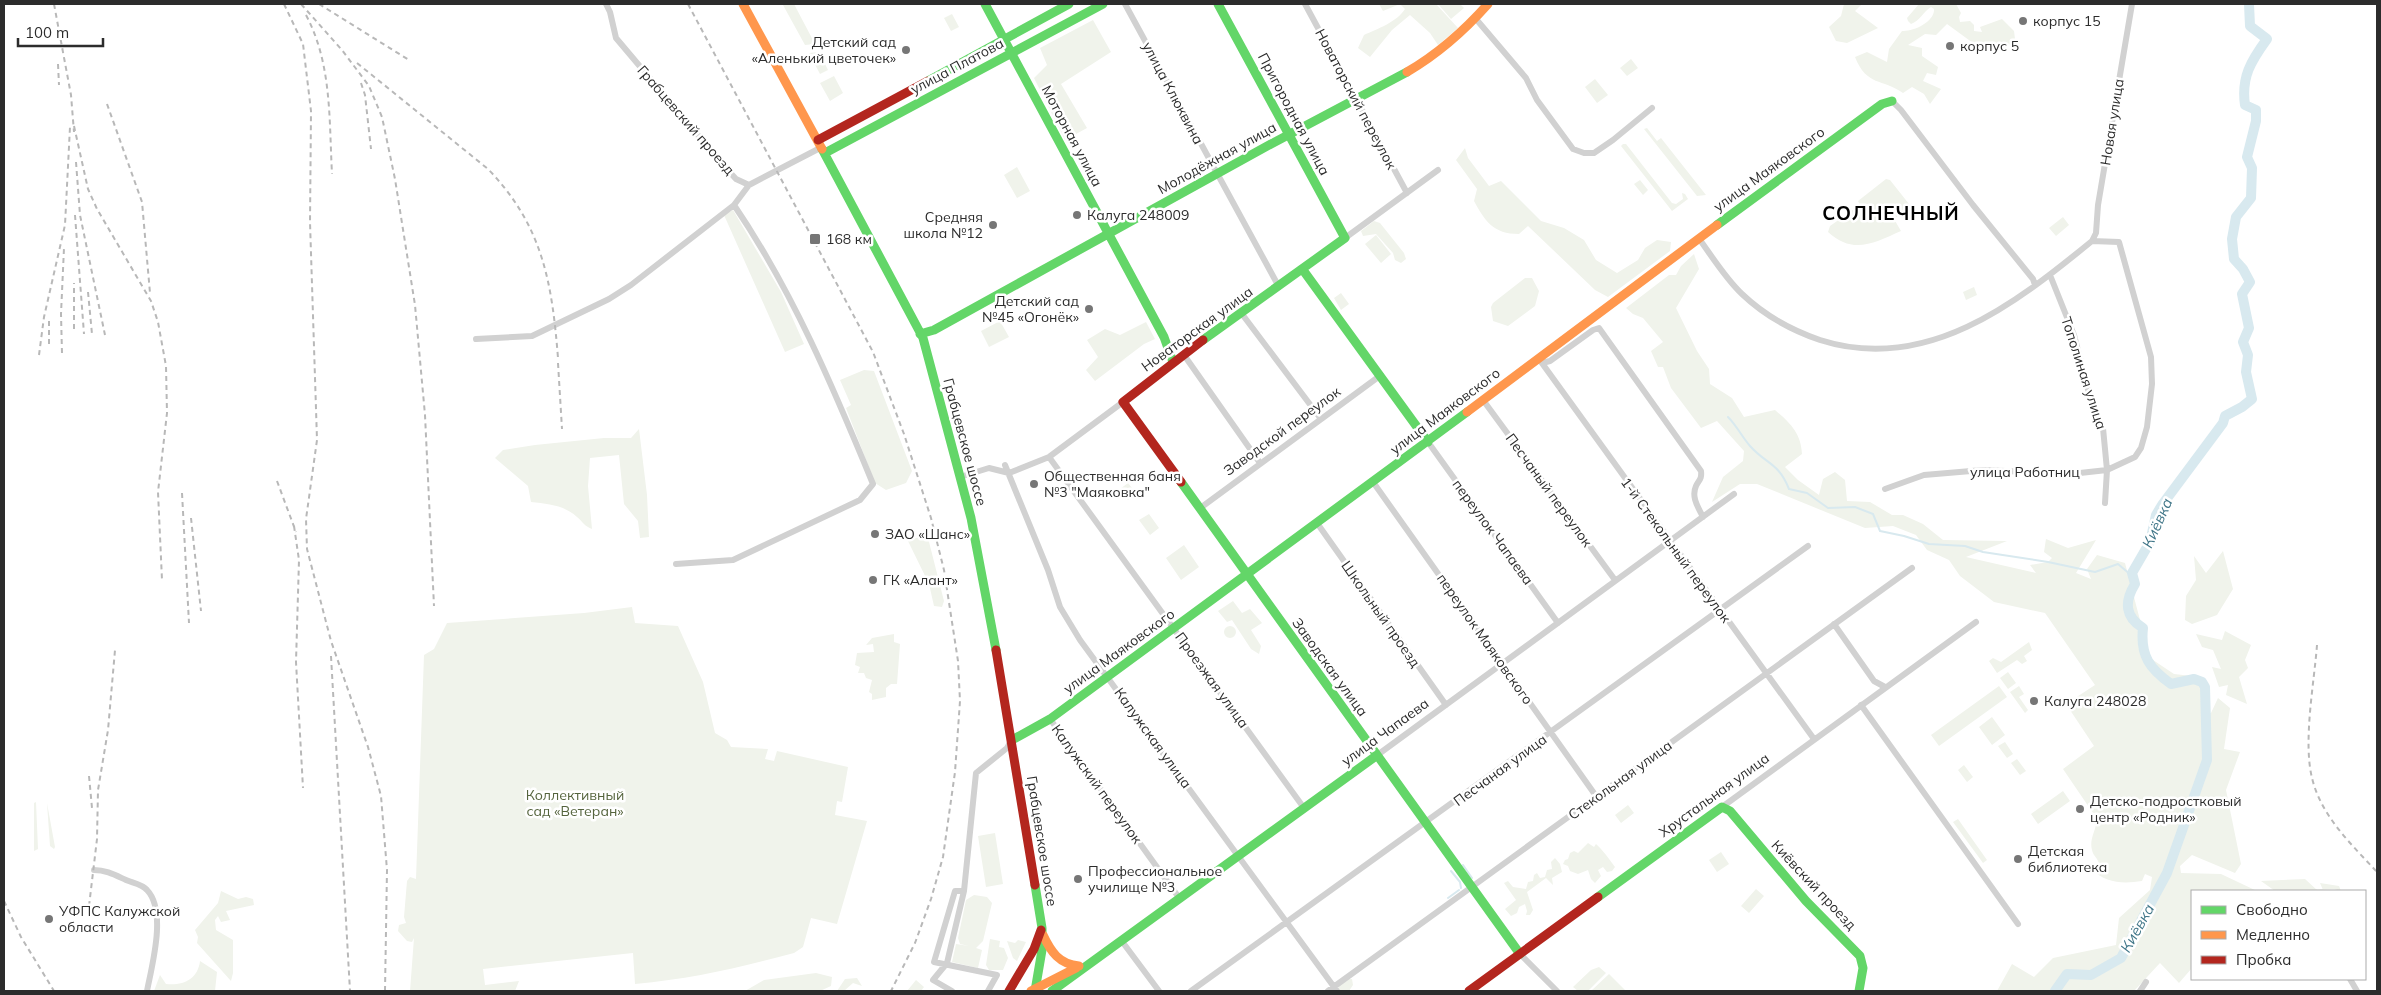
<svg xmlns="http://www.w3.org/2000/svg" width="2381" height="995" font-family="Mulish,sans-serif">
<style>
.green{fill:#f0f3eb}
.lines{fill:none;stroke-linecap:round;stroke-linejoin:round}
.stream{stroke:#d8e9ef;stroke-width:2}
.river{stroke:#d8e9ef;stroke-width:10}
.street{stroke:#d1d1d1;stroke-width:6}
.fast{stroke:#63d668;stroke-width:9}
.slow{stroke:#ff974d;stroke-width:9}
.jam{stroke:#b3261e;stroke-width:9}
.rail{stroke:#b8b8b8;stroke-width:2;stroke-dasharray:5 4;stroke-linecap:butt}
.poi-dot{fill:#767676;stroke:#fff;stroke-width:2}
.labels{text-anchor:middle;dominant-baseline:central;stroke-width:5;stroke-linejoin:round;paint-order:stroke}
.poi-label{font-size:14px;fill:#2c2c2c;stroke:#fff;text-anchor:start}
.street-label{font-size:14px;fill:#2c2c2c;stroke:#fff}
.park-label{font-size:14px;fill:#55643d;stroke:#fff}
.water-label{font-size:15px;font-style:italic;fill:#407688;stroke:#fff}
.district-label{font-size:19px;font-weight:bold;letter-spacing:1px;fill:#000;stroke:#fff}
</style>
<rect width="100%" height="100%" fill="#fff"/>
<path class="green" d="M 794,4 L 815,44 L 805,45 L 783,5 Z
M 1379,4 L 1436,4 L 1458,28 L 1438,45 L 1430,33 L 1410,15 L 1392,30 L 1370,57 L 1358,48 L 1364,35 C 1377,29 1397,22 1405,9 L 1400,4 L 1383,11 Z
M 1438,4 L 1460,4 L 1464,8 L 1451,19 Z
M 1844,4 L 1862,4 L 1855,11 L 1878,28 L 1847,43 L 1836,41 L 1829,27 L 1841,16 Z
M 1919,4 L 1956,4 L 1961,13 L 1959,17 L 1960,22 L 1970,21 L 1974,25 L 1974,31 L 1982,32 L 1980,27 L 2002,19 L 2014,31 L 2015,39 L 2011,44 L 1998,48 L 1994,44 L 1986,44 L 1975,49 L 1973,43 L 1947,24 L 1936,35 L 1925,34 L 1908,45 L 1922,48 L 1922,56 L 1938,67 L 1936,75 L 1927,73 L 1923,81 L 1941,89 L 1930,104 L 1924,94 L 1912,87 L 1903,93 C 1882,78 1867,87 1855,57 L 1867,52 L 1887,62 L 1889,49 L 1902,31 C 1913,32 1935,22 1934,9 L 1931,7 C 1923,12 1920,21 1911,24 L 1908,21 L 1907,18 Z
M 952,14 L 959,27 L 951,31 L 944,18 Z
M 1093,20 L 1111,52 L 1061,84 L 1087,128 L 1065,140 L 1034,78 L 1047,65 L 1040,48 Z
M 819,52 L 828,70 L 820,74 L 809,53 Z
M 1631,59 L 1638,68 L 1627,76 L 1620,68 Z
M 834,76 L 843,93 L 830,101 L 820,83 Z
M 1595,79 L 1608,95 L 1597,103 L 1585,87 Z
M 1647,128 L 1657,141 L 1661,138 L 1706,195 L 1697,196 L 1644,129 Z
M 1623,144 L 1626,144 L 1672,203 L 1676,204 L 1683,199 L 1682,193 L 1685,194 L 1688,199 L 1672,211 L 1621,146 Z
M 1465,148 L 1468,158 L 1489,186 L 1501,181 L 1541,221 L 1564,228 L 1584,240 L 1596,260 L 1617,273 L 1638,260 L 1645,248 L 1657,240 L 1671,242 L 1670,251 L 1608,297 L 1595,290 L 1528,226 L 1519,234 C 1493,234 1485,221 1474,201 L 1477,189 L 1456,160 Z
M 1017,167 L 1030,191 L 1017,198 L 1004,175 Z
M 1886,179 L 1890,180 L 1909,204 L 1909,207 L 1894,219 L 1901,231 C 1874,243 1853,255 1828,232 L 1830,226 L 1860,205 L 1858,201 Z
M 1640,180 L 1648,190 L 1643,195 L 1634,184 Z
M 733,210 L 781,292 L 804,344 L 785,352 L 724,215 Z
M 2063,217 L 2069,225 L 2056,236 L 2049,228 Z
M 1374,221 L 1380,223 L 1404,253 L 1406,259 L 1401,263 L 1395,260 L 1393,253 L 1376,234 L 1363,236 L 1361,231 Z
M 1376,235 L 1391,254 L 1381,263 L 1365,244 Z
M 1694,254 L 1699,269 L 1676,308 L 1697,351 L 1709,369 L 1710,384 L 1732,398 L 1744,417 L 1775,410 C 1790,423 1801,433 1802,454 L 1785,467 L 1798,480 L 1819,495 L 1823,479 L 1835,472 L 1845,480 L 1847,501 L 1870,502 L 1892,515 L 1903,515 L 1923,524 L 1943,540 L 2007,541 L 1966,557 L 2036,573 L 2030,565 L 2048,562 L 2052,558 L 2044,552 L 2046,539 L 2068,548 L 2096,540 L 2076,573 L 2091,579 L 2087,569 L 2097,555 L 2125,563 L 2150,658 L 2174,674 L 2201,677 L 2206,713 L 2211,713 L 2218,698 L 2230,708 L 2224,749 L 2240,752 L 2226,790 L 2241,864 L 2235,873 L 2192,855 L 2180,866 L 2181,873 L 2221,874 L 2257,891 L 2192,891 L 2192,968 L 2179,983 L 2160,963 L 2134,991 L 1997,991 L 2012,964 L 2034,977 L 2053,958 L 2116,945 L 2119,918 L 2150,890 L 2152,877 L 2145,874 L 2142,881 C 2122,884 2106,883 2091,869 L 2092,864 L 2099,864 C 2098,858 2093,856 2092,850 C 2089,839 2096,831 2097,819 L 2063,769 L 2094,746 L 2066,704 L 2095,685 L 2045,613 L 1994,602 L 1960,576 L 1949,560 L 1927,550 L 1916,535 L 1893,526 L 1865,528 L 1757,484 L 1740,484 L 1712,502 L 1723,477 L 1743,461 L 1744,451 L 1717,421 L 1701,428 L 1671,388 L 1663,367 L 1658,367 L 1651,351 L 1663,342 L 1643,318 L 1633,314 L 1626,308 L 1669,275 L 1676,275 L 1681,266 Z
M 1525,278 L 1532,278 L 1539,291 L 1535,306 L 1508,326 L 1493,321 L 1491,307 L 1493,303 Z
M 1974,287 L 1977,295 L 1966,300 L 1963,292 Z
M 1341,293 L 1349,304 L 1341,310 L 1334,298 Z
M 1000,321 L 1009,337 L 989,347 L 981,331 Z
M 1146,322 L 1155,339 L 1144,344 L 1095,381 L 1086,370 L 1098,357 L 1087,340 L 1105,329 L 1120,335 Z
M 864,370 L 874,371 L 912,471 L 906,483 L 886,490 L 875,483 L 846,408 L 851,405 L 840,380 Z
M 639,429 L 647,495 L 649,537 L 640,538 L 638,521 L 624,504 L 619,455 L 590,458 L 588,486 L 592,529 C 584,526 583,522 577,517 C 564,505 548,504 531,502 L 528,486 L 495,458 L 503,450 L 535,445 L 604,438 L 631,438 Z
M 1128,483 L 1136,493 L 1128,500 L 1120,489 Z
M 1149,514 L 1159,528 L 1150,535 L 1139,520 Z
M 927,534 L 944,601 L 942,607 L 934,606 L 929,584 L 908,541 Z
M 1184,545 L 1199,567 L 1181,580 L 1166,558 Z
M 2223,551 L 2233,589 L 2217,615 L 2192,624 L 2185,620 L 2186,596 L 2196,580 L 2194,556 L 2206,573 Z
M 1233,601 L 1242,613 L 1250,609 L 1262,623 L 1251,630 L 1261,646 L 1259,654 L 1251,649 L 1232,620 L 1227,622 L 1218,611 Z
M 632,607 L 635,623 L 678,626 L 703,682 L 715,733 L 727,740 L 731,747 L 768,749 L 765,759 L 774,761 L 777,751 L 848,767 L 842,802 L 837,801 L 835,815 L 867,821 L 837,924 L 811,918 L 803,947 L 794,953 C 738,968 692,979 635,984 L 633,953 L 483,969 L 485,985 L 519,981 L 515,991 L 410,991 L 414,938 L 412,942 L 407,941 L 398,931 L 399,925 L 406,923 L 404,917 L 407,881 L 410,877 L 416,879 L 424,655 L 434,649 L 447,623 L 584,613 Z
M1224 632a6 6 0 1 1 12 0a6 6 0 1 1-12 0Z
M 2225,631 L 2251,645 L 2245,660 L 2248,668 L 2239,677 L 2247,704 L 2226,695 L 2228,685 L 2219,687 L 2212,667 L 2221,669 L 2213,650 L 2202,647 L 2196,634 L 2222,640 Z
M 894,634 L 894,642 L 900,644 L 897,684 L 891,684 L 886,688 L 886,697 L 872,700 L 872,694 L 869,692 L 872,680 L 866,678 L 864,673 L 858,673 L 860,667 L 855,665 L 857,653 L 874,652 L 873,644 L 866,645 L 872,638 Z
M 2029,642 L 2032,650 L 2024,656 L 2027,661 L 2022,664 L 2017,660 L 1997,673 L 1989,661 L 1993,658 L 2001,662 Z
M 2008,672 L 2016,683 L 2008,689 L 2000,678 Z
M 1999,686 L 2007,697 L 1939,746 L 1931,735 Z
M 2019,686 L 2024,694 L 2019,697 L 2028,710 L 2025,713 L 2010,692 Z
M 1992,717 L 2005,735 L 1992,745 L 1979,727 Z
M 2005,742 L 2013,754 L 2007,758 L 1998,746 Z
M 2017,759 L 2026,771 L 2020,775 L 2011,763 Z
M 1964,765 L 1973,777 L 1967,782 L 1958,770 Z
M 2063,791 L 2070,801 L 2038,824 L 2031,814 Z
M 36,802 L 38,849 L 34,851 L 34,803 Z
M 47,803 L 55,847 L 54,849 L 50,846 Z
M 1628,805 L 1634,813 L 1621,823 L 1615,815 Z
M 1958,819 L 1987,860 L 1983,863 L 1953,822 Z
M 995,833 L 1003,884 L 986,887 L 978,836 Z
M 1588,843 L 1594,847 L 1596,844 C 1602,849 1610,860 1615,867 L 1612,871 L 1607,872 L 1603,867 L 1598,870 L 1601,876 L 1595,883 L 1591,879 L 1588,870 L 1578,874 L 1570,871 L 1568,866 L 1563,864 L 1565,860 L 1568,859 L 1570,853 L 1574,851 L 1578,853 Z
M 1721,852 L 1729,864 L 1717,872 L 1709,860 Z
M 1555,858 L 1560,864 L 1562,872 L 1552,878 L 1553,885 L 1546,878 L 1527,892 L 1533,910 L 1530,915 L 1526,915 L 1527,911 L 1525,904 L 1519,907 L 1517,913 L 1511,916 L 1505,909 L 1516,900 L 1504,883 L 1508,881 L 1513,887 L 1526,889 L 1528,882 L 1533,881 L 1534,875 L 1537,873 L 1540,878 L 1545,877 L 1547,870 L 1552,869 L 1551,862 Z
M 2305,879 L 2317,890 L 2323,890 L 2320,883 L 2339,886 L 2341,891 L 2334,889 L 2275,891 L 2261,881 Z
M 1756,889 L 1764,896 L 1749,913 L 1741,906 Z
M 221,891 L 238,899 L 246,897 L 253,899 L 254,905 L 226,911 L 230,920 L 221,922 L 218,916 L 215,920 L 216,930 L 233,940 L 233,973 L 231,981 L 197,943 L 198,937 L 195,930 L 218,903 Z
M 974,895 L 987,897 L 992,903 L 983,941 L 976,948 L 982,950 L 978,968 L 952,962 L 956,944 L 969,946 L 960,944 L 958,938 L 966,900 Z
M 990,939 L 1000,941 L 999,947 L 1004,948 L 1008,958 L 1003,970 L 989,970 L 986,965 Z
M 1018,940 L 1026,942 L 1017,961 L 1013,958 L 1007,941 L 1015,943 Z
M 200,961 L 217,972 L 215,991 L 154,991 L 160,975 L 166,984 C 183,986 198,979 200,961 Z
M 1599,967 L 1606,973 L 1588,991 L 1578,991 L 1573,987 L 1591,970 Z
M 816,973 L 832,977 L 831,986 L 820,991 L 745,991 L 764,980 Z
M 1609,974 L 1626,991 L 1591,991 Z
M 857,978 L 862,986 L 853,983 L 844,991 L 837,991 L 845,979 Z
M 1348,979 L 1352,979 L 1353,985 L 1349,991 L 1339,991 L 1338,986 Z
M 916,980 L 924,987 L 921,991 L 907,991 Z"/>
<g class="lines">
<path class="stream" d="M 1728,417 C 1737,426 1742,437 1750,446 C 1767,465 1778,462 1789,489 L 1807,493 L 1828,508 L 1855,507 L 1873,514 L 1880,531 L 1904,536 L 1929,544 L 1965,546 L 1983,552 L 2048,562 L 2095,572 L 2118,564 L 2132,576
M 1463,865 L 1472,878
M 1451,871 L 1460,882 L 1461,888
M 1448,898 L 1459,890"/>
<path class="river" d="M 2055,991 L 2067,974 L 2091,975 L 2121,958 L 2167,873 L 2207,760 L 2205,687 L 2202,682 L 2194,679 L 2171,684 C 2150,669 2140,656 2143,628 C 2125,617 2124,602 2135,584 L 2132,573 L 2150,542 L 2156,515 L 2162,505 L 2223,423 L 2225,416 L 2242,407 L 2252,399 L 2246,372 L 2248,355 L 2243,342 L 2249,328 L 2242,294 L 2250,282 L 2243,269 L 2234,259 L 2232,239 L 2236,217 L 2251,198 L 2252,168 L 2247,157 L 2256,121 L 2256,110 L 2245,105 C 2241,77 2251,61 2267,39 L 2250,26 L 2249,4"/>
<path class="street" d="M 606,4 L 610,12 L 616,38 L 724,166 L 736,179 L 749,185
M 1125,4 L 1279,287
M 1305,4 L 1407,193
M 1476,19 L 1526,78 L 1537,100 L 1573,149 L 1584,153 L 1594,153 L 1613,140 L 1652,108
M 1892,101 L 1901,110 L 1973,205 L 2033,279 L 2035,285
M 1345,238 L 1438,170
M 1700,240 C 1713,258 1726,279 1742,294 C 1765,316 1791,330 1820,340 C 1926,374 2015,304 2092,241 L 2096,233 L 2098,205 L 2132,4
M 2050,275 L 2074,335 L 2092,405 L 2103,428 L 2107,470 L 2105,503
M 1242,314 L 1321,419
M 476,339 L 532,336 L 609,299 L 631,285 L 734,205 L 749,185 L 822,147
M 1184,355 L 1260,463
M 1539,359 L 1814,739
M 1542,363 L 1550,361 L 1593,330 L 1599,328 L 1701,471 C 1702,479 1699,480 1696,486 C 1691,497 1698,507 1703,517
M 1483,400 L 1615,580
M 1428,442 L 1558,623
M 1049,457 L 1304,808
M 1005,465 L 1048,570 L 1060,607 L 1080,640 L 1337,991
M 960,477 L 989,468 L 1009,473 L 1049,457 L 1123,402
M 1373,482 L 1596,796
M 1885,489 L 1924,475 L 1983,470 L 2071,474 L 2107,470 L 2135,457 L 2141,448 L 2147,427 L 2152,384 L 2151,357 L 2119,242 L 2092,241
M 1199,509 L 1381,375
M 1317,523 L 1446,705
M 676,564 L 733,560 L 860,500 L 873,484 C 833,387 793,292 734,205
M 1834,624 L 1874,681 L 1885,687
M 1861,705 L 2018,924
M 1050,719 L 1180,899
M 1376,756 L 1734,494
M 1722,807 L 1976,622
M 94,870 C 106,870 115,875 126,880 C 133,883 142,884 147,890 C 167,911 152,965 147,991
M 964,891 L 955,891 L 934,962 L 997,975 L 988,991
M 1121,940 L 1159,991
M 1520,954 L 1557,991
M 2350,979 L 2357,991
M 952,991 L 933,980 L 947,963 L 964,891 L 976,773 L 1007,748 L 1011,741
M 1191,991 L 1808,546
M 1328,991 L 1912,568
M 2140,991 L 2146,982"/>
<path class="fast" d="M 985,4 L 1164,337 L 1173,362
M 928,81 L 1069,4
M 822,149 L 923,338 L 971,518 L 996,650
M 825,153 L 1103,4
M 1717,225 L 1882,104 L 1892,101
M 1303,270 L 1428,442
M 920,334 L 934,330 L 1271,144 L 1407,72
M 1203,340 L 1345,238 L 1218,4
M 1181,482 L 1520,954
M 1012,740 L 1050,719 L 1467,412
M 1035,885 L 1042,928 L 1042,950 L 1035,991
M 1598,897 L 1722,807 L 1730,811 L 1806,901 L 1860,956 L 1863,968 L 1859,991
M 1052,991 L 1376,756"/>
<path class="slow" d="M 743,4 L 822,149
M 1407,72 C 1438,54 1464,31 1488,4
M 1467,412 L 1717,225
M 1043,935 C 1051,952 1059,964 1079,966
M 1031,991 L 1076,968"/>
<path class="jam" d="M 818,140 L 928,81
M 1181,482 L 1123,402 L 1203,340
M 996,650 L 1035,885
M 1009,991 L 1034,949 L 1041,930
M 1469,991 L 1598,897"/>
<path class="rail" d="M 54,4 L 71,95 L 74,132
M 284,4 L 303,44 L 311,111 L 310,222 L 317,440 L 306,519 L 307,549 L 331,641 L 368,747 L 381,796 L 387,870 L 385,991
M 301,4 L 342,50 L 369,86 L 382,117 L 395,179 L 415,305 L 425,415 L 434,606
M 319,4 L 409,60
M 688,4 L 873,352 L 904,434 L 931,518 L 944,570 L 958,661 L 960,701 L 955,772 L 943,857 L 931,899 L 915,943 L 891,991
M 306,15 C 332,64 329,119 332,174
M 357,63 L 488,169 C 543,226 552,283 558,358
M 58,64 L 59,85
M 361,83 L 365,95 L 371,149
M 107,104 L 142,202 L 150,293
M 74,126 L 88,189 L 97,209 L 151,301 L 158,322 L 166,366 L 167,413 L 158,492 L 162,580
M 76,162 L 80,215 L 105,335
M 75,215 L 84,334
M 88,292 L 92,334
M 74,329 L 74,283
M 49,344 L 49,321
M 62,353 L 61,314 L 64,248
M 39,355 L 44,317 L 65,225 L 70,127
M 558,363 L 562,429
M 277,481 L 296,532
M 182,493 L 189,623
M 191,518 L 201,611
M 294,526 L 299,560 L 296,662 L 303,788
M 2317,645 C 2314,684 2303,741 2312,778 C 2321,816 2352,845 2377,872
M 331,656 L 350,991
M 89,776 L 92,808
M 4,901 L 21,937 L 54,991
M 89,906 L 97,839 L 98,790 L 108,730 L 115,650"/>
</g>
<g class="poi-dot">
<circle cx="2023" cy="21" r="5"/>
<circle cx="1950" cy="46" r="5"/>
<circle cx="906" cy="50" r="5"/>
<circle cx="1077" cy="215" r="5"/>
<circle cx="993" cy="225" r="5"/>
<rect x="809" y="233" width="12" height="12" rx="2.5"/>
<circle cx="1089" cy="309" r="5"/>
<circle cx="1034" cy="484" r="5"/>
<circle cx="875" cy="534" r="5"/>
<circle cx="873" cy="580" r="5"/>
<circle cx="2034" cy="701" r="5"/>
<circle cx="2080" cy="809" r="5"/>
<circle cx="2018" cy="859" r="5"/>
<circle cx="1078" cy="879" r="5"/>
<circle cx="49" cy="919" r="5"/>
</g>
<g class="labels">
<g class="poi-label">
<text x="2033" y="21">корпус 15</text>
<text x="896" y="42" text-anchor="end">Детский сад<tspan x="896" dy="16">«Аленький цветочек»</tspan></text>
<text x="1960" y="46">корпус 5</text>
<text x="1087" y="215">Калуга 248009</text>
<text x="983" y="217" text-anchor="end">Средняя<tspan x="983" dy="16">школа №12</tspan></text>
<text x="826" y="239">168 км</text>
<text x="1079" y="301" text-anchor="end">Детский сад<tspan x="1079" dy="16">№45 «Огонёк»</tspan></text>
<text x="1044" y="476">Общественная баня<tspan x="1044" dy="16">№3 "Маяковка"</tspan></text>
<text x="885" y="534">ЗАО «Шанс»</text>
<text x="883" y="580">ГК «Алант»</text>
<text x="2044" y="701">Калуга 248028</text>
<text x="2090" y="801">Детско-подростковый<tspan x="2090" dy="16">центр «Родник»</tspan></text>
<text x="2028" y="851">Детская<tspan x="2028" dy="16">библиотека</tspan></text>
<text x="1088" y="871">Профессиональное<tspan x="1088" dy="16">училище №3</tspan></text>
<text x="59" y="911">УФПС Калужской<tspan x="59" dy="16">области</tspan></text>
</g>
<g class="street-label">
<text transform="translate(957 66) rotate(-28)">улица Платова</text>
<text transform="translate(1173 93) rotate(62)">улица Клюквина</text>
<text transform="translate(1356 99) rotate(62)">Новаторский переулок</text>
<text transform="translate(1294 114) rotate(62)">Пригородная улица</text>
<text transform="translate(686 120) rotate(49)">Грабцевский проезд</text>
<text transform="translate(2112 122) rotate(-81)">Новая улица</text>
<text transform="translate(1072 136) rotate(62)">Моторная улица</text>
<text transform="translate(1217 158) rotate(-29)">Молодёжная улица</text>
<text transform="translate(1769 169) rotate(-36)">улица Маяковского</text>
<text transform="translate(1197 329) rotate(-36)">Новаторская улица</text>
<text transform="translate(2084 373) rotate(72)">Тополиная улица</text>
<text transform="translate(1445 411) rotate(-37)">улица Маяковского</text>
<text transform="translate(1282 431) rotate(-36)">Заводской переулок</text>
<text transform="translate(965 442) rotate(75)">Грабцевское шоссе</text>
<text x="2025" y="472">улица Работниц</text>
<text transform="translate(1549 490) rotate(54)">Песчаный переулок</text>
<text transform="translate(1493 532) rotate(54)">переулок Чапаева</text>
<text transform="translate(1676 550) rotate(54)">1-й Стекольный переулок</text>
<text transform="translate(1381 614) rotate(55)">Школьный проезд</text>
<text transform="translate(1485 639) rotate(55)">переулок Маяковского</text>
<text transform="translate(1119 651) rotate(-36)">улица Маяковского</text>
<text transform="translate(1330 667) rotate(54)">Заводская улица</text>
<text transform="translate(1212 680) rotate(54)">Проезжая улица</text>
<text transform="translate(1385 732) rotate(-36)">улица Чапаева</text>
<text transform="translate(1153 738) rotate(54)">Калужская улица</text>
<text transform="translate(1500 770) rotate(-36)">Песчаная улица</text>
<text transform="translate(1620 780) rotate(-36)">Стекольная улица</text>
<text transform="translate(1097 784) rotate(54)">Калужский переулок</text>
<text transform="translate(1714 795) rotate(-36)">Хрустальная улица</text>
<text transform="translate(1042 841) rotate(81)">Грабцевское шоссе</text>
<text transform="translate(1814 885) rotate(47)">Киёвский проезд</text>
</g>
<g class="park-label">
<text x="575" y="795">Коллективный<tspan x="575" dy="16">сад «Ветеран»</tspan></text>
</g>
<g class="water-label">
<text transform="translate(2157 523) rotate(-66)">Киёвка</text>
<text transform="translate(2137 928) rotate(-61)">Киёвка</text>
</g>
<g class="district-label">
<text x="1891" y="213">СОЛНЕЧНЫЙ</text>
</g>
</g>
<rect width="2381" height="995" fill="none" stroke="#2c2c2c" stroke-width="10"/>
<rect x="2191" y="890" width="175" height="90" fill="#ffffff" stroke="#ababab"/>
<rect x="2201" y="906" width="25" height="8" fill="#63d668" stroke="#ababab"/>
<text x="2236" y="915" font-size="15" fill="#2c2c2c">Свободно</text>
<rect x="2201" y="931" width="25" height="8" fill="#ff974d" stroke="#ababab"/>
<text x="2236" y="940" font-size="15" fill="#2c2c2c">Медленно</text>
<rect x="2201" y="956" width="25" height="8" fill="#b3261e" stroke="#ababab"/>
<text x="2236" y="965" font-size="15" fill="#2c2c2c">Пробка</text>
<path d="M18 38v8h85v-8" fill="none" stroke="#2c2c2c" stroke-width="2.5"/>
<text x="25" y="38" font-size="15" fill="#2c2c2c" stroke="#ffffff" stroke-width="4" paint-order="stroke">100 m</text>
</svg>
